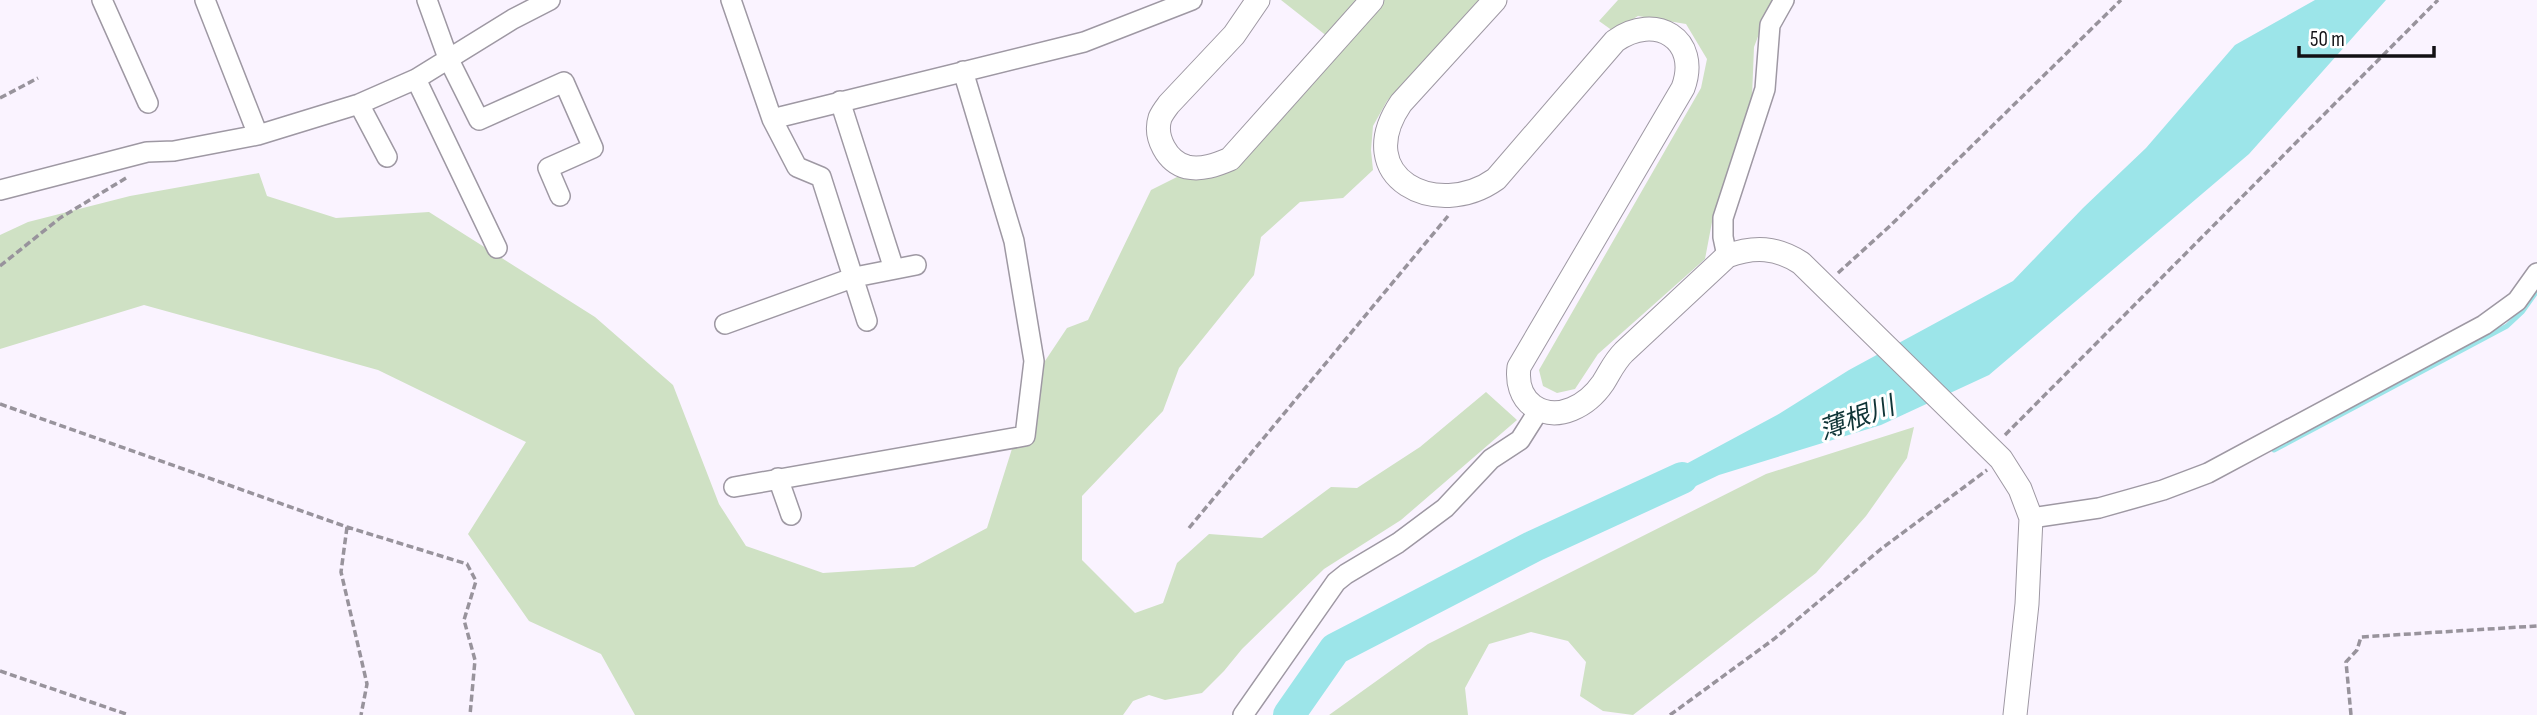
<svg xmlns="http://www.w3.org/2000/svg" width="2537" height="715" font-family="'Sofia Sans Condensed','Noto Sans JP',sans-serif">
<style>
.green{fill:#cfe1c4}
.water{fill:#9ce5e9}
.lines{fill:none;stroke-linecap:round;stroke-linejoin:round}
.stream{stroke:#9ce5e9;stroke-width:5}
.river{stroke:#9ce5e9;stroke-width:32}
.minor-casing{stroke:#9e98a3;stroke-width:22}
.tertiary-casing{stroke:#9e98a3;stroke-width:25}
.path{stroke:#98939c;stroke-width:3.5;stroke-dasharray:7 3.5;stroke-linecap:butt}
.minor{stroke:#fff;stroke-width:19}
.tertiary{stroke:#fff;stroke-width:23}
.labels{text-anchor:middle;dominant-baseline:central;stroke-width:6;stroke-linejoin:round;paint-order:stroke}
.water-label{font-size:26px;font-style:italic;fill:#0f3436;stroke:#fff}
</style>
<rect width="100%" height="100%" fill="#faf3ff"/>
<path class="green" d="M 1281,0 L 1361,0 L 1328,37 Z
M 1382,0 L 1479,0 L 1387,101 L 1373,126 L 1371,150 L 1373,170 L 1343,198 L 1300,202 L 1261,237 L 1254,275 L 1179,368 L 1163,411 L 1082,496 L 1082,560 L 1135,613 L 1163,603 L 1177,563 L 1209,534 L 1262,538 L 1331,487 L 1357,488 L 1420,447 L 1486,392 L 1517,420 L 1401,520 L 1324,569 L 1242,649 L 1224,671 L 1202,693 L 1165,700 L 1149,695 L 1133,701 L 1123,715 L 635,715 L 601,654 L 529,621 L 468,534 L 526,442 L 378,370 L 144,305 L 0,349 L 0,235 L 28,222 L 130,196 L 259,173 L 267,196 L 336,218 L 429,212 L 595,317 L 673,385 L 719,504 L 746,546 L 823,573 L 914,567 L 987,528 L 1035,376 L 1067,328 L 1088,320 L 1151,190 L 1183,174 L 1199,176 Z
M 1618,0 L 1772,0 L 1754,47 L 1752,97 L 1712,222 L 1705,259 L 1598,354 L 1575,389 L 1557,393 L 1543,386 L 1539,370 L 1701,88 L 1707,59 L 1686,24 L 1638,16 L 1613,31 L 1599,21 Z
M 1914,427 L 1907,458 L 1866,516 L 1816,573 L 1633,715 L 1603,711 L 1580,696 L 1586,662 L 1568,641 L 1531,632 L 1489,644 L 1465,688 L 1468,715 L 1329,715 L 1428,644 L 1766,474 Z"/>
<path class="water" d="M 2315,0 L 2386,0 L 2249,154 L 1989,375 L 1881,425 L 1719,475 L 1639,513 L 1645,486 L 1777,415 L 1849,370 L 2013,281 L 2083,208 L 2146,148 L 2235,45 Z"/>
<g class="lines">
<path class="stream" d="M 2274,450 L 2507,326 L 2522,312 L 2537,291"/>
<path class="river" d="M 1289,715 L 1335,649 L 1534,546 L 1682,478"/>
<defs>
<path id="minor" d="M 102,0 L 148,103
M 205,0 L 258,135
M 427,0 L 448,58 L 479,120 L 564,82 L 593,148 L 548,168 L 560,196
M 731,0 L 772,119 L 797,167 L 821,177 L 867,321
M 416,79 L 497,248
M 840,101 L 894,269
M 359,104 L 387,157
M 772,119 L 1084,42 L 1192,0
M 0,190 L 147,152 L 174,151 L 258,135 L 359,104 L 416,79 L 513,19 L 550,0
M 1727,256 L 1723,237 L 1723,218 L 1765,89 L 1770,25 L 1784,0
M 725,324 L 855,277 L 916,265
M 778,478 L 791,515
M 734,487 L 1025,436 L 1034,361 L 1014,241 L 963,71
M 2031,518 L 2099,508 L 2163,490 L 2208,473 L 2484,325 L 2517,301 L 2537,273
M 1243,715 L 1336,582 L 1346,574 L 1398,543 L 1445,508 L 1491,459 L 1520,440 L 1539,410"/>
<path id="tertiary" d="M 1258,0 L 1234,35 L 1169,104 C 1166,108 1162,113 1160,118 C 1154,137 1167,162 1187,167 C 1202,170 1216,165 1230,159 L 1372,0
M 1495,0 L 1401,103 C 1350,178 1437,221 1496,179 L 1615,41 C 1655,12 1701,39 1683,88 L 1519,367 C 1517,382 1521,397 1533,406 C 1558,423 1588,405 1603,383 C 1610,372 1614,362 1624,352 L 1727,256 C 1754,246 1777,247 1801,263 L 2001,459 L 2020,489 L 2031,518 L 2027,604 L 2015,715"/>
</defs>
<use href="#minor" class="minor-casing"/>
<use href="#tertiary" class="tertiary-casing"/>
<path class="path" d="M 0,98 L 38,78
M 0,266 L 60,218 L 126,178
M 1838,273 L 1891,225 L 2121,0
M 0,404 L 347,527 L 467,564 L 476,581 L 464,620 L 475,660 L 470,715
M 2005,435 L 2438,0
M 347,527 L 341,572 L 367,684 L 361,715
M 1189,528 L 1448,216
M 0,671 L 129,715
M 1670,715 L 1774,639 L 1881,549 L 1987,470
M 2351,715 L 2346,662 L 2357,650 L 2361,637 L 2537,626"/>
<use href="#minor" class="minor"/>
<use href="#tertiary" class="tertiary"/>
</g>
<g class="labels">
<g class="water-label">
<text transform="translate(1857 419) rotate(-20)">薄根川</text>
</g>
</g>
<path d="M2299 46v10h135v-10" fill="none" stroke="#121014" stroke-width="3.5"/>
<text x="2310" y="46" font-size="21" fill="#121014" stroke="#ffffff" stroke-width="5" paint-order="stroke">50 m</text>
</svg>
